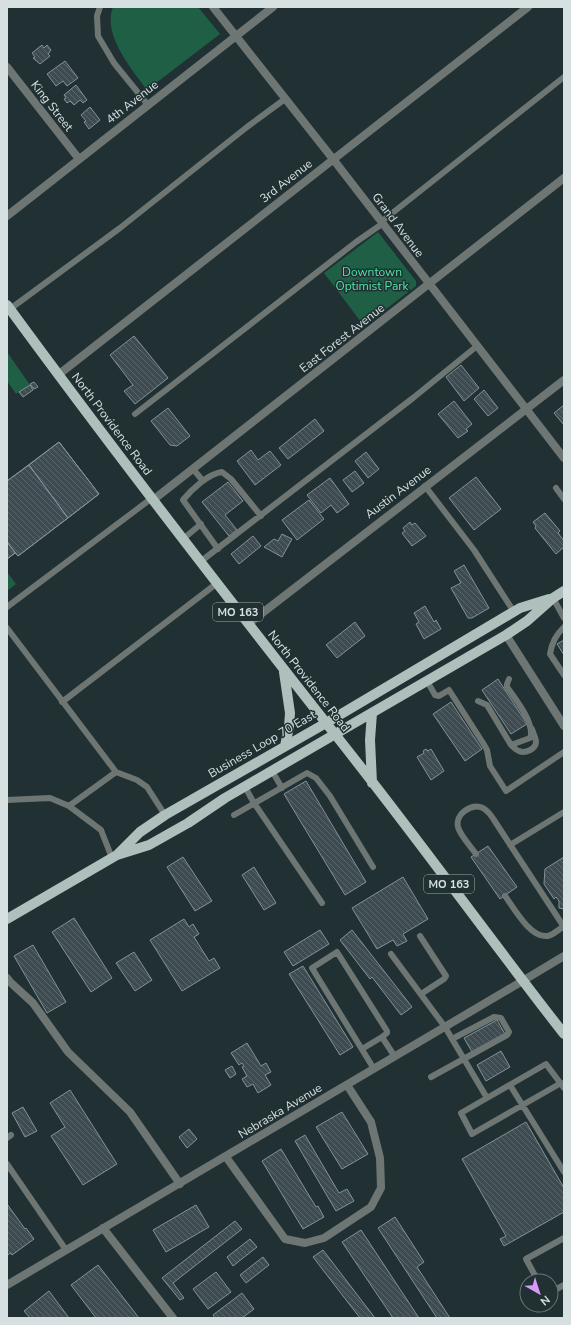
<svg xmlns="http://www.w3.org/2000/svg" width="571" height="1325" font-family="'Nunito Sans',sans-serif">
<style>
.grass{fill:url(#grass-tufts)}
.park{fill:#1e5f46}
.building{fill:url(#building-back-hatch);stroke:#839299}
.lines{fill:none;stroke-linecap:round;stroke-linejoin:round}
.lane{stroke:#6e7674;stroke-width:6}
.street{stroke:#6e7674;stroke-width:8}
.primary{stroke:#afbfbc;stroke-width:10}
.labels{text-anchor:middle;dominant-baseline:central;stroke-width:3;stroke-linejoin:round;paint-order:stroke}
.shield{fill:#213032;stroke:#a0abac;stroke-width:1}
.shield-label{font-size:11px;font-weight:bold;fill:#d7e0e1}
.street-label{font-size:12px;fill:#d7e0e1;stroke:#213032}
.park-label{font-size:12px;fill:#4fe4aa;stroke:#213032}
</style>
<defs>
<pattern id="grass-tufts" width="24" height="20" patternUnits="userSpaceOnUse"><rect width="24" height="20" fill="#1e5f46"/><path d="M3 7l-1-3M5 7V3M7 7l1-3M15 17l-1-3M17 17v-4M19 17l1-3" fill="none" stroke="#3e7660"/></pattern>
<pattern id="building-back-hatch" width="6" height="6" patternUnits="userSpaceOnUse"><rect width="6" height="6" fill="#3e4b51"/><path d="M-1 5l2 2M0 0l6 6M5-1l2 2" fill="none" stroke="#59656a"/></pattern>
</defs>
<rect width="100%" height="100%" fill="#213032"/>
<path class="grass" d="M 7,572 L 16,584 L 7,591 Z"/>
<path class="park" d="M 113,7 L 198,7 L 220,34 L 147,90 C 132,69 102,35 113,7 Z
M 378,232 L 416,281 L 416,286 L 364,326 L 324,273 Z
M 7,352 L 30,385 L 16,394 L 7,381 Z"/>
<path class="building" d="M 42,45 L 44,48 L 47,45 L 51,50 L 48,54 L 50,56 L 40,64 L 33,58 L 35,57 L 32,53 Z
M 65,61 L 78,78 L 67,86 L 63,81 L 56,86 L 47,74 Z
M 76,85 L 87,100 L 83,103 L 80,100 L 74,105 L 70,101 L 67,103 L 64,99 L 66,98 L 64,95 Z
M 90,107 L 100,120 L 89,129 L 84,122 L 86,121 L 81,115 Z
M 134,336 L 168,378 L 135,404 L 124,391 L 133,385 L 110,355 Z
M 461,365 L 479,388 L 464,401 L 446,377 Z
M 34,382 L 38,387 L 34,389 L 30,384 Z
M 30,385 L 33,390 L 23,397 L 19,392 Z
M 484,390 L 498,408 L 488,416 L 474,399 Z
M 454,401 L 472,424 L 466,429 L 468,431 L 458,438 L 438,414 Z
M 564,405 L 564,425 L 554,413 Z
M 168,408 L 190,436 L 177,446 L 170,445 L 151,421 Z
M 315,419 L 324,431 L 288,459 L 279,448 Z
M 59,442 L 99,494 L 18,556 L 15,553 L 7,559 L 7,481 Z
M 59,442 L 99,494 L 68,518 L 29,465 Z
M 251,450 L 258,460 L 270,451 L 281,465 L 255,485 L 237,461 Z
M 366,452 L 379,469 L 368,478 L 355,461 Z
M 29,465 L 68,518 L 18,556 L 7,542 L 7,481 Z
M 355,471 L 364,483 L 352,492 L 343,480 Z
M 476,477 L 501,509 L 474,530 L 449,498 Z
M 330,478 L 349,504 L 337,513 L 331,505 L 321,513 L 307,495 Z
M 228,482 L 243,501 L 225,515 L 237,530 L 229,536 L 202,502 Z
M 309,500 L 324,519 L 297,540 L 282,520 Z
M 545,513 L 560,531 L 558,533 L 564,541 L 564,547 L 556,554 L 535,528 L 536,526 L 533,522 Z
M 410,522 L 412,525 L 415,523 L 426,536 L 412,546 L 402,533 L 405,531 L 403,528 Z
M 282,534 L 292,539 L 282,557 L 264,547 L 274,539 L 278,541 Z
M 253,536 L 261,546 L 239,564 L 231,554 Z
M 7,542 L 15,553 L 7,559 Z
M 464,565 L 489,608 L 472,618 L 468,618 L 451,588 L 461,583 L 454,571 Z
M 425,606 L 434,622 L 436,620 L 441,629 L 424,639 L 416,624 L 419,622 L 414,613 Z
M 355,622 L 365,636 L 337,658 L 326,645 Z
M 564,640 L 564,655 L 557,644 Z
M 498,679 L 527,724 L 511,734 L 482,690 Z
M 451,702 L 482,749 L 465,761 L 433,714 Z
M 426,749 L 428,751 L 431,749 L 444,771 L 431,780 L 417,757 L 424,753 L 423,751 Z
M 306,781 L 366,882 L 345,895 L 284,794 Z
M 488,846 L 517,887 L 500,899 L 471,857 Z
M 183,857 L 212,901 L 195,911 L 167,867 Z
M 564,857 L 564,909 L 559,908 L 559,901 L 556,897 L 554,899 L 544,884 L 545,869 Z
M 254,867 L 276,903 L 264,910 L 242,875 Z
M 403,877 L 428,919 L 403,934 L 407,941 L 397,946 L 393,940 L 377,949 L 352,908 Z
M 74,918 L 112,978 L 91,992 L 52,932 Z
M 184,919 L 189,927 L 193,924 L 199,934 L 194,937 L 209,961 L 214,958 L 220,968 L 182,991 L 150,940 Z
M 320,930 L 329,944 L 293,966 L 284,952 Z
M 352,930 L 412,1007 L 401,1015 L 372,977 L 370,979 L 340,940 Z
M 33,945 L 66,1002 L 47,1013 L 14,956 Z
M 134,952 L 152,980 L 135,991 L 116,963 Z
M 303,966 L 353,1047 L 340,1055 L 289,974 Z
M 497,1020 L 505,1034 L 472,1052 L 464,1038 Z
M 247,1043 L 261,1066 L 266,1063 L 271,1072 L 265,1075 L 271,1085 L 258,1093 L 253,1084 L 247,1087 L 242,1079 L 247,1076 L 242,1067 L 244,1066 L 242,1063 L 239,1065 L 231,1053 Z
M 501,1051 L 510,1067 L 486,1081 L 477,1065 Z
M 232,1066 L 236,1074 L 230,1078 L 225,1070 Z
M 70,1090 L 117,1164 L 83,1185 L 51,1136 L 65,1127 L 50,1103 Z
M 23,1107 L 37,1131 L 25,1137 L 12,1113 Z
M 342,1112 L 368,1154 L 342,1169 L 316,1127 Z
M 526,1122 L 564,1188 L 564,1212 L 504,1246 L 500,1239 L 506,1236 L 462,1159 Z
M 189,1129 L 197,1139 L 187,1148 L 179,1137 Z
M 305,1135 L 339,1193 L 347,1189 L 354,1201 L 336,1211 L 295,1141 Z
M 281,1149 L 316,1207 L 318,1206 L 324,1217 L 303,1229 L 262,1161 Z
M 7,1204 L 25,1229 L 26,1228 L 34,1239 L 12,1255 L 11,1253 L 7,1255 Z
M 196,1205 L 209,1227 L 166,1252 L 153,1230 Z
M 395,1217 L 424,1262 L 417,1267 L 450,1318 L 437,1318 L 378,1228 Z
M 235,1221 L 242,1229 L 173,1283 L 184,1298 L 180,1300 L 162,1278 Z
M 361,1230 L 419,1318 L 393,1318 L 342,1242 Z
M 250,1239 L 257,1247 L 233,1266 L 227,1257 Z
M 323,1250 L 375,1318 L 360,1318 L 313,1257 Z
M 263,1257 L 269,1265 L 246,1283 L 240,1275 Z
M 98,1265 L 139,1318 L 96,1318 L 71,1285 Z
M 216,1272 L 231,1292 L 208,1309 L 193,1289 Z
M 49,1291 L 69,1318 L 30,1318 L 24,1311 Z
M 242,1293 L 254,1309 L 242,1318 L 215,1318 L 213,1315 Z"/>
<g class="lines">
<path class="lane" d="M 100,7 L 97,16 L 98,36 L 114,63 L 148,105
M 381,222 L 564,77
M 10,309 L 120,228 L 247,127 L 285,99
M 135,414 L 356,242 L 382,224
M 193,469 L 203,481
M 425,486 L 474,550 L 514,612
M 556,488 L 564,499
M 183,539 L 201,524
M 218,549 L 183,500 C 192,489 208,474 222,472 L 231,479 L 261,516
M 200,562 L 413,398 L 477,346
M 553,598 L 564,618
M 7,607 L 152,498
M 564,627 C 556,635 552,642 550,654 L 564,675
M 7,628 L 116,772
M 427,681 L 435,695 L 439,696 L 449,690 L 483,743 L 487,750 L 490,766 L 506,791 L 564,752
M 478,701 L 487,705 L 511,745 L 530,738 C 536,725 515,698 507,687 L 507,684 L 509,679
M 62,702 L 216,584
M 511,745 C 513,747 516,750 519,751 C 525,754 536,749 536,742 C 536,738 533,733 532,729
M 272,771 L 282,788
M 245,787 L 254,803 L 322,903
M 7,800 L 50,798 L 69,806 L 101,830 L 112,858
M 69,806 L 116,772 L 137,780 L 147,787 L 165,815
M 234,815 L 307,773 L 316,778 L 330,796 L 373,867
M 510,845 L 564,812
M 476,854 C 471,847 460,835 458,827 C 455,814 471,803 483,808 C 488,811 491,815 494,820 L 564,927
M 505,896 C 514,908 530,938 547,936 C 552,936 559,929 563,927
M 420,936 L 446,976 L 444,979 L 421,994
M 391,954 L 445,1027 L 487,1098 L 546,1064 L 564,1088
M 362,1049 L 382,1037
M 374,1069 L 312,968 L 337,952 L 387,1031 L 387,1033 L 382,1037 L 395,1057
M 431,1077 L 507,1035 L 509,1032 L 501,1018 L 494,1017 L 452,1039
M 510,1085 L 564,1172
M 487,1098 L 461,1113 L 472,1134 L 561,1083
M 7,1138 L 11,1135
M 7,1164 L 66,1250
M 538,1281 L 526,1259 L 564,1238
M 551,1292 L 564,1285"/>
<path class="street" d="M 213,7 L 333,159 L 564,458
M 7,67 L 79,159
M 7,216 L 273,7
M 58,375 L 528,7
M 153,500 L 564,178
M 248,624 L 564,380
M 506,635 L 564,726
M 7,978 L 10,982 L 33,1003 L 68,1052 L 130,1112 L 180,1184
M 226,1157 L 285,1239 L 305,1243 L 324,1238 L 371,1207 L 381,1188 L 380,1158 L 371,1122 L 347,1085
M 103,1228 L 173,1318
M 7,1285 L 509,989 L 564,956"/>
<path class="primary" d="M 7,305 C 113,450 223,592 334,733 C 413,832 486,934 564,1034
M 284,672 L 290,713 L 289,727 L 285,746
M 372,713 L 370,740 L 372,783
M 118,854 L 140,832 L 165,815 L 326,723 L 520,608 L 549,599
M 7,919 L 117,855 L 149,845 L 188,823 L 225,798 L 506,635 L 527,621 L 553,598 L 564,591"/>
</g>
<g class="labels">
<g class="shield">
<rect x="213" y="603" width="50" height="18" rx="3"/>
<rect x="424" y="875" width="50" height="18" rx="3"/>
</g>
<g class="shield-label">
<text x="238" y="612">MO 163</text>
<text x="449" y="884">MO 163</text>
</g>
<g class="street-label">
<text transform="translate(132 102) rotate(-38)">4th Avenue</text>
<text transform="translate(52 106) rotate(52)">King Street</text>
<text transform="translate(286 181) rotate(-38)">3rd Avenue</text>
<text transform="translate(398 225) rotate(53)">Grand Avenue</text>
<text transform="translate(342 338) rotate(-38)">East Forest Avenue</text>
<text transform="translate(112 424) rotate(53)">North Providence Road</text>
<text transform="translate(398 492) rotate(-37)">Austin Avenue</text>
<text transform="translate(309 681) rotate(52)">North Providence Road</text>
<text transform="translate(262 744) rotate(-30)">Business Loop 70 East</text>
<text transform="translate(280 1111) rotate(-31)">Nebraska Avenue</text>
</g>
<g class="park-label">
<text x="372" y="272">Downtown<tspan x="372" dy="14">Optimist Park</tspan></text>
</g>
</g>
<rect width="571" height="1325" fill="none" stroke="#d7e0e1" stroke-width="16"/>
<g transform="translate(539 1293) rotate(141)"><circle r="19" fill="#213032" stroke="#6a7678"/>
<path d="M0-3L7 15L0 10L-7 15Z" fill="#d69bfa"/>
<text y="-6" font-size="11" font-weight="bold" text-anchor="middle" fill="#d7e0e1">N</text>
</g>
</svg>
